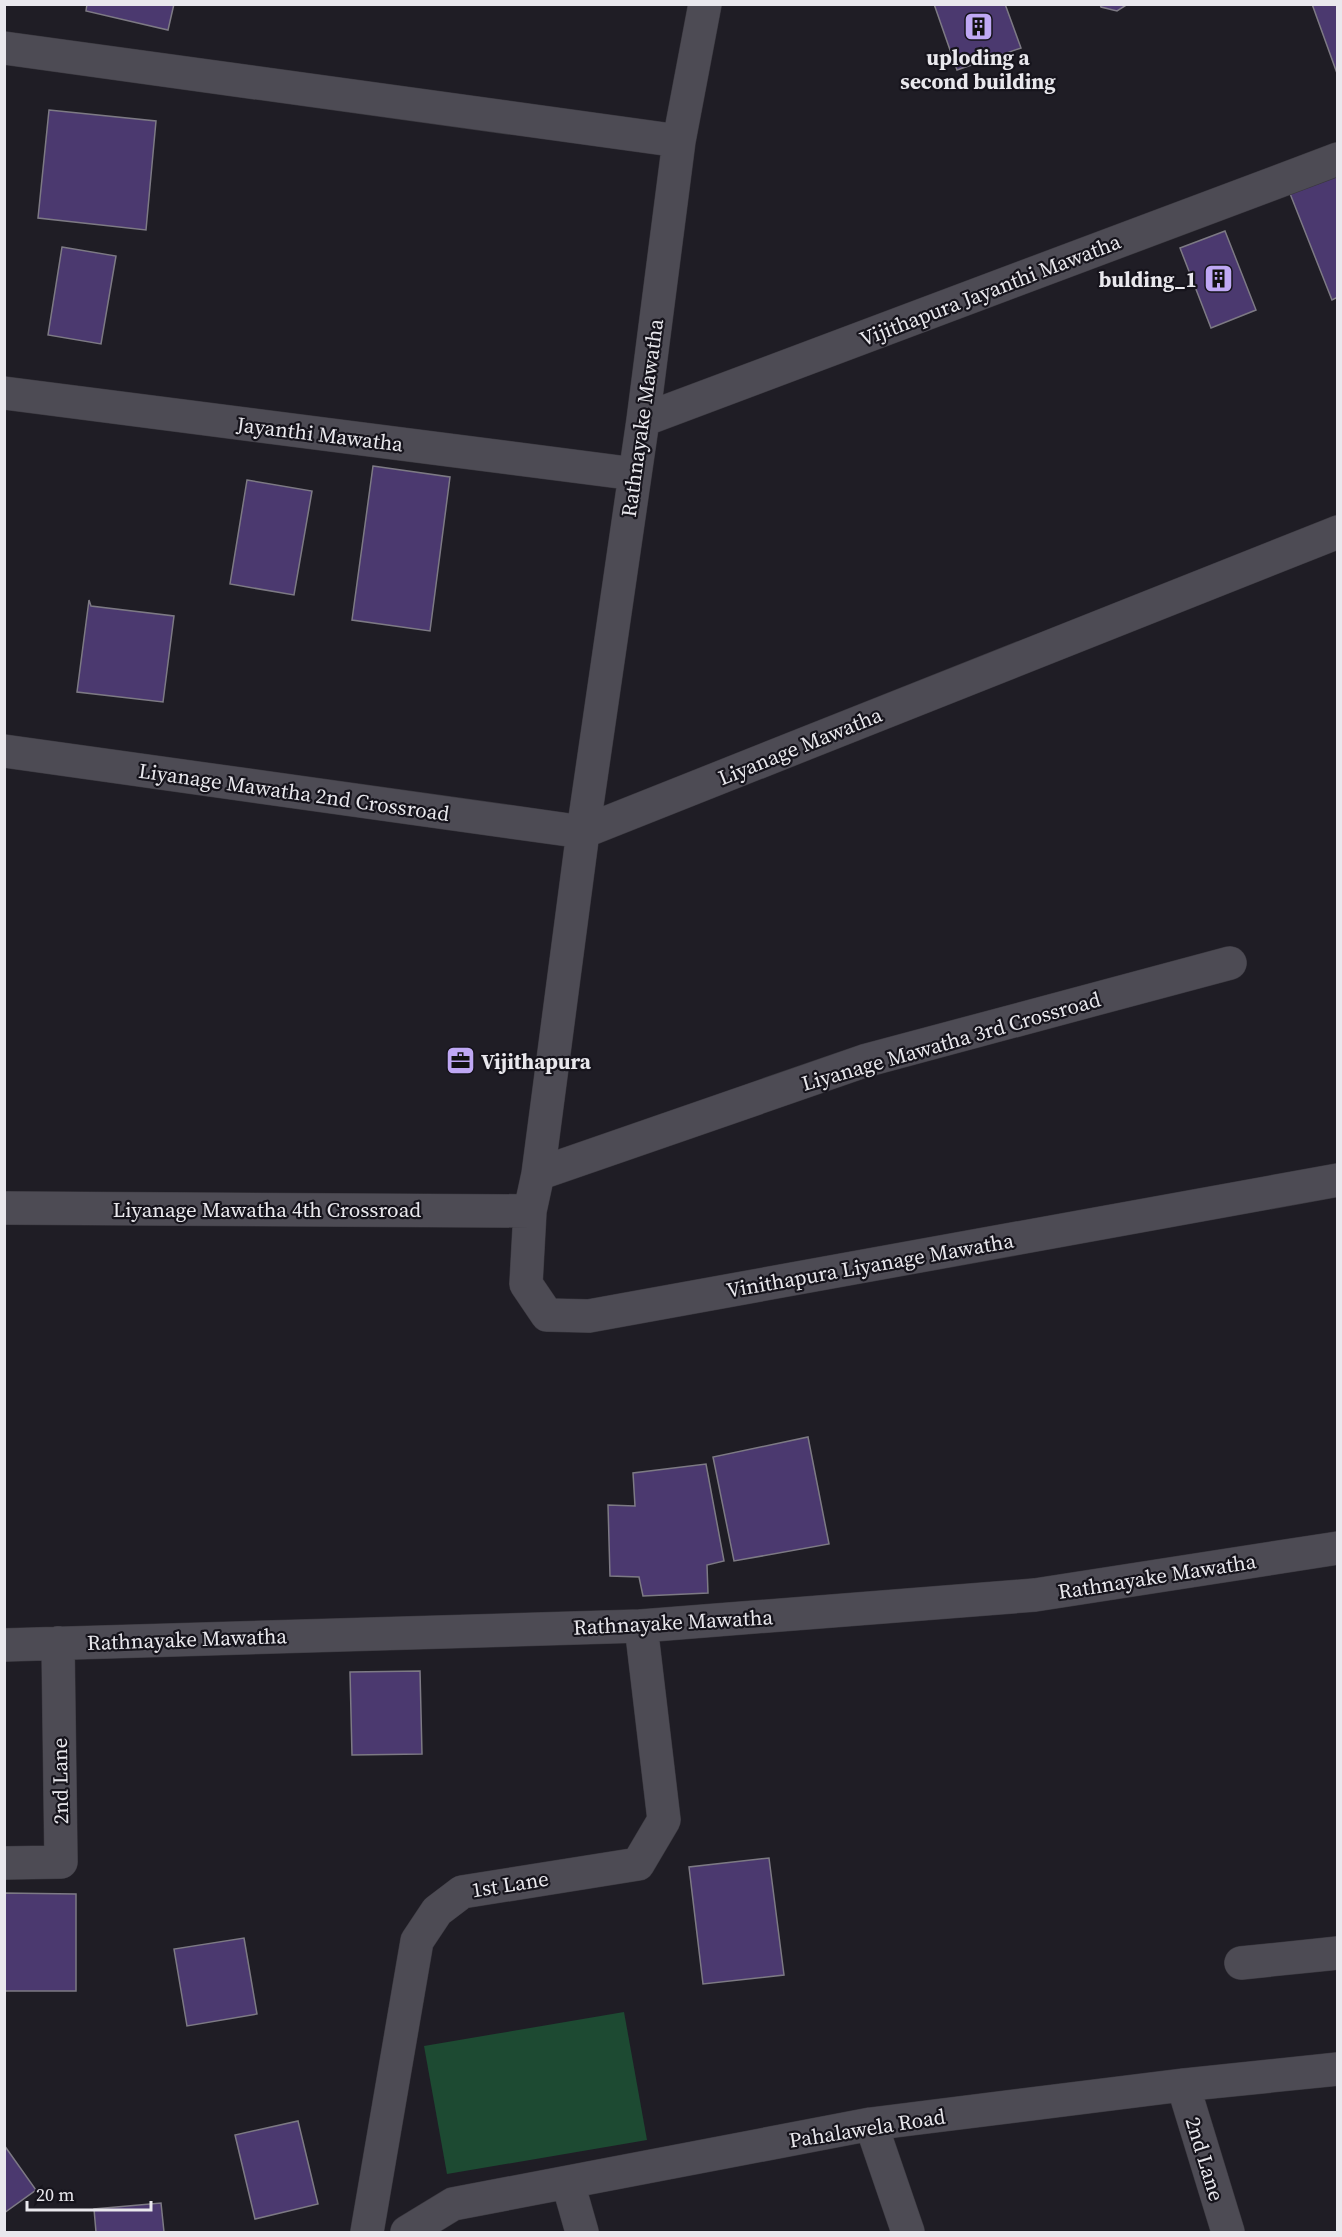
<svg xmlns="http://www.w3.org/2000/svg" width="1342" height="2237" font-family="'Source Serif 4',serif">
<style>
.green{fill:#1d4a32}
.building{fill:#4b396f;stroke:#7d7a84;stroke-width:1.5}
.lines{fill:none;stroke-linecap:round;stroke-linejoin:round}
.minor-casing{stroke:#3a383f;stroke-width:34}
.minor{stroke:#4d4b54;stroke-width:33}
.labels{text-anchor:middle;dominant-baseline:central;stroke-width:4.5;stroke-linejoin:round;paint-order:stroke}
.poi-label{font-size:21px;font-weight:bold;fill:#e9e8ed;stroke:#16141c}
.street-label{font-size:21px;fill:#e9e8ed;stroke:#16141c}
</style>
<rect width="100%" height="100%" fill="#1f1d25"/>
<path class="green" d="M 624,2012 L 647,2140 L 447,2174 L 424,2046 Z"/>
<path class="building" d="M 87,4 L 174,4 L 168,30 L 86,11 Z
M 934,4 L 1005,4 L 1021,48 L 957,70 Z
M 1100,4 L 1128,4 L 1117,11 L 1101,7 Z
M 1312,4 L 1338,4 L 1338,76 Z
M 49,110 L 156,121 L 146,230 L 38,218 Z
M 1338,172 L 1338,297 L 1332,300 L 1289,191 Z
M 1225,231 L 1256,310 L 1211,328 L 1180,248 Z
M 62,247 L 116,256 L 101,344 L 48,335 Z
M 373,466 L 450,477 L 430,631 L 352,620 Z
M 247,480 L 312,491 L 294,595 L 230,584 Z
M 89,600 L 91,606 L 174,616 L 163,702 L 77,692 Z
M 808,1437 L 829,1544 L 734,1561 L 713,1457 Z
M 706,1464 L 724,1561 L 707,1565 L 708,1593 L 643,1596 L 639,1577 L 610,1576 L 608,1505 L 635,1506 L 633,1473 Z
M 420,1671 L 422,1754 L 352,1755 L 350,1672 Z
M 769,1858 L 784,1975 L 703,1984 L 689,1867 Z
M 4,1893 L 76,1894 L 76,1991 L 4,1991 Z
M 244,1938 L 257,2014 L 187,2026 L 174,1949 Z
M 298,2121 L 318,2204 L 255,2219 L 235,2135 Z
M 4,2145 L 36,2190 L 4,2213 Z
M 161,2203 L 164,2232 L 96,2232 L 94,2209 Z"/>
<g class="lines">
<defs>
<path id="minor" d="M 705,4 L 679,141 L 643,420 L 583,832 L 538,1174 L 530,1211 L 526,1284 L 547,1315 L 589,1316 L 1338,1180
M 4,48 L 679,141
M 4,393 L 635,474
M 643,420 L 1338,159
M 4,751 L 583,832 L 1338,532
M 538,1174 L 864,1061 L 1230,963
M 4,1208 L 530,1211
M 4,1645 L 641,1626 L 1035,1595 L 1338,1548
M 4,1863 L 61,1862 L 58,1643
M 1241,1963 L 1338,1953
M 1183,2085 L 1228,2232
M 871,2124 L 908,2232
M 568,2183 L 582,2232
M 367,2232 L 417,1941 L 437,1911 L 462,1892 L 638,1864 L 664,1820 L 641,1626
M 407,2232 L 453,2204 L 871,2124 L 1183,2085 L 1338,2069"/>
</defs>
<use href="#minor" class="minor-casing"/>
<use href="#minor" class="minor"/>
</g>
<defs>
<symbol id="building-square" viewBox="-11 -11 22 22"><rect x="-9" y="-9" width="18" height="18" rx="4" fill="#bfa8f4" stroke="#16141c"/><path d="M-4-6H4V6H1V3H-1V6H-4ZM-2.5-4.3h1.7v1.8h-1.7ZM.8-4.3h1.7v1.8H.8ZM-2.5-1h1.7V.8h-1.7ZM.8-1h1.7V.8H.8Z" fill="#111"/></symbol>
<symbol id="office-square" viewBox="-11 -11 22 22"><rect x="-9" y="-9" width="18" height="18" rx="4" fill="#bfa8f4" stroke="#16141c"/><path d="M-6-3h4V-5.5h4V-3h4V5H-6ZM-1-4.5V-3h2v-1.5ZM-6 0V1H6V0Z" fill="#111"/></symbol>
</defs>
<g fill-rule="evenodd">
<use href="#building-square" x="962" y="10" width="33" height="33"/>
<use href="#building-square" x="1202" y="262" width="33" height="33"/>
<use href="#office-square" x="444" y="1044" width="33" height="33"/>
</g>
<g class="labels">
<g class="poi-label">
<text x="978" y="57">uploding a<tspan x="978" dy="24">second building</tspan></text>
<text x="1197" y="279" text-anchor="end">bulding_1</text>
<text x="481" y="1061" text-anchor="start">Vijithapura</text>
</g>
<g class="street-label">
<text transform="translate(990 290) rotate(-21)">Vijithapura Jayanthi Mawatha</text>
<text transform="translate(642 418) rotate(-82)">Rathnayake Mawatha</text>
<text transform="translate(320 434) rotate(7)">Jayanthi Mawatha</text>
<text transform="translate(800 746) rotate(-22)">Liyanage Mawatha</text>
<text transform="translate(294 792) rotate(8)">Liyanage Mawatha 2nd Crossroad</text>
<text transform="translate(951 1041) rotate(-16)">Liyanage Mawatha 3rd Crossroad</text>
<text x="267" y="1209">Liyanage Mawatha 4th Crossroad</text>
<text transform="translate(870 1265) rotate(-10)">Vinithapura Liyanage Mawatha</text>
<text transform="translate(1157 1576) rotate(-9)">Rathnayake Mawatha</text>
<text transform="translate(673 1622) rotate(-3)">Rathnayake Mawatha</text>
<text transform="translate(187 1639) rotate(-2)">Rathnayake Mawatha</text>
<text transform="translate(60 1781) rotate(-91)">2nd Lane</text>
<text transform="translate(510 1884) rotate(-9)">1st Lane</text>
<text transform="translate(867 2128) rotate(-9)">Pahalawela Road</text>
<text transform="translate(1205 2159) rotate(73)">2nd Lane</text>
</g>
</g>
<rect width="1342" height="2237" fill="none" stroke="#e9e8ed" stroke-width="12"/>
<path d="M27 2201v9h124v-9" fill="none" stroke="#e9e8ed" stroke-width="3"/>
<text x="36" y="2201" font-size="18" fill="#e9e8ed" stroke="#16141c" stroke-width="4.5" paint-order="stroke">20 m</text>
</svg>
